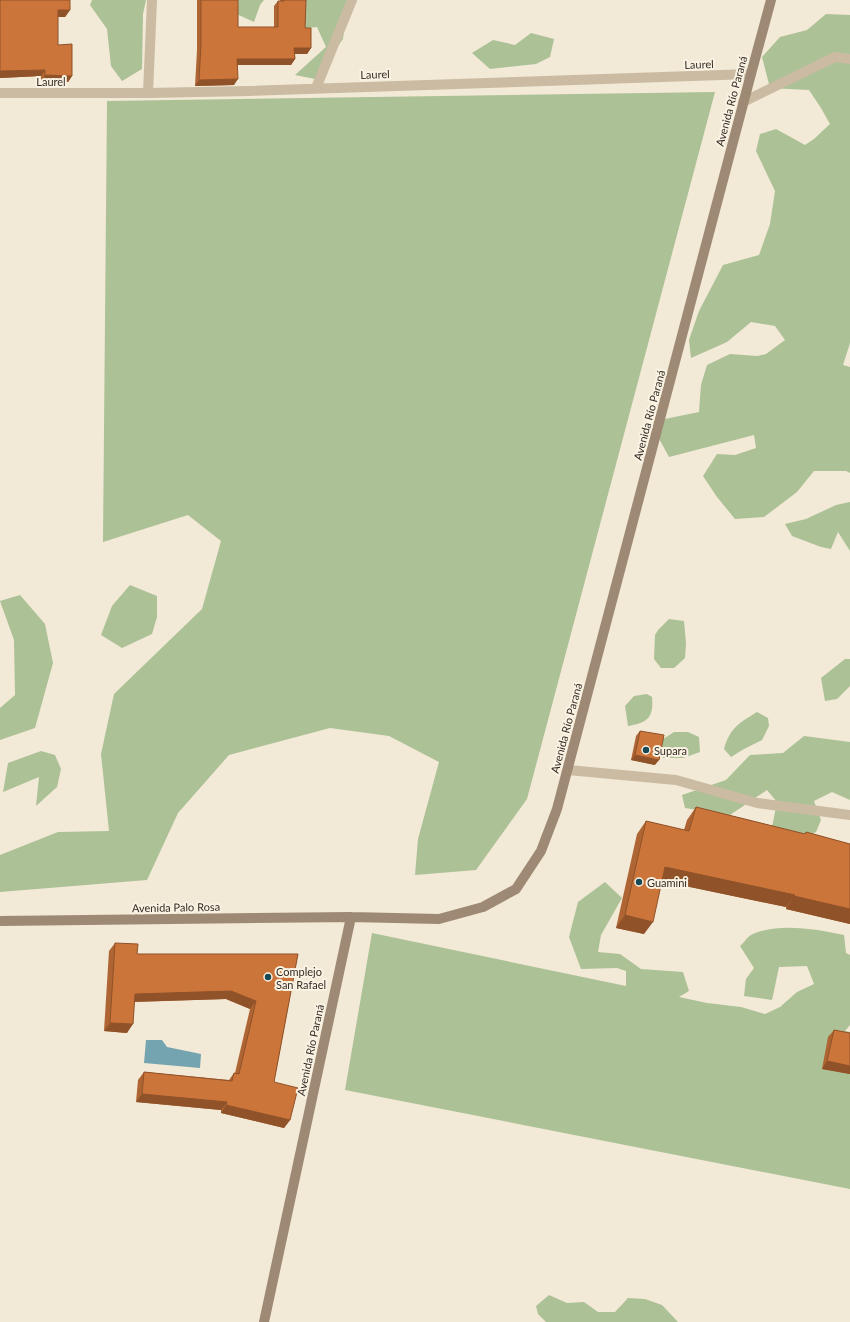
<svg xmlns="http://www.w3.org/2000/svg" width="850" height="1322" font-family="Lato,sans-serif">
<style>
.green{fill:#acc196}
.water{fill:#74a4b0}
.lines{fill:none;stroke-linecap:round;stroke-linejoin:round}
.lane{stroke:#cabba2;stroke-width:10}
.street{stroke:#cabba2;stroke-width:10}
.secondary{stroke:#9e8a74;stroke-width:10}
.wall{fill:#af6533}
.shaded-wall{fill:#8f5229}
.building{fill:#cc753b;stroke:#8f5229}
.poi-dot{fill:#194957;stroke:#faf3e3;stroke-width:1.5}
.labels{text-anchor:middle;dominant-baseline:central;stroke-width:4;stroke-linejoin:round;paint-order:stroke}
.street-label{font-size:11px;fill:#342c25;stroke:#faf3e3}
.poi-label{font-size:11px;fill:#342c25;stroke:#faf3e3;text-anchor:start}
</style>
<rect width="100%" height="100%" fill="#f2e9d6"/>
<path class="green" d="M 92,0 L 146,0 L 143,14 L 142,69 L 122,81 L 111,66 L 107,29 L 90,5 Z
M 235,0 L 264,0 L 260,5 L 254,22 L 230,11 Z
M 299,0 L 351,0 L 345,20 L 343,39 L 323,66 L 315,79 L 295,75 L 326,47 L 317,27 L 299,29 Z
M 826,14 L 850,15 L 850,343 L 843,365 L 850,367 L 850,473 L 846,471 L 814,471 L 797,492 L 764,517 L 735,519 L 717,497 L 703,476 L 717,454 L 735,455 L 756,448 L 754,435 L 669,457 L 656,433 L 660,420 L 699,412 L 701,385 L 707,365 L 730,354 L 757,356 L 766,354 L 785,340 L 775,326 L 751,322 L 727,342 L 691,358 L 689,340 L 699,311 L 723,265 L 759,255 L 770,224 L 775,191 L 756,151 L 760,134 L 776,129 L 805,145 L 814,139 L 830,124 L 821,108 L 809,90 L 770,88 L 762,57 L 780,37 L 807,30 Z
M 531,33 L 554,39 L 550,57 L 536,64 L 490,69 L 472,53 L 493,40 L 515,45 Z
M 715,92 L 527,799 L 476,870 L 415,875 L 418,839 L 439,762 L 389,736 L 330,728 L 229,755 L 178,813 L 147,880 L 0,892 L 0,855 L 58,832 L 109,831 L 101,754 L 114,694 L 202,609 L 221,541 L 188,515 L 103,542 L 107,101 Z
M 850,502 L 850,551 L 838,532 L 831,549 L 821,547 L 792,536 L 785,524 L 806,519 L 836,505 Z
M 130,585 L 157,596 L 157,617 L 152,634 L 122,648 L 101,635 L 112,606 Z
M 20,595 L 45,624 L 53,663 L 35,728 L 0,740 L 0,708 L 15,695 L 14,640 L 0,601 Z
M 669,619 L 684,621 L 686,643 L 685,658 L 674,668 L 661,668 L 654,659 L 655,635 L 658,630 Z
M 845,659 L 850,659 L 850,686 L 837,699 L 825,701 L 821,678 Z
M 647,694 L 652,697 C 654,718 647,723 628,726 L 625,706 L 634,696 Z
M 757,712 L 768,718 L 769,726 L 762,740 L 744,749 L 731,757 L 724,749 C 730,728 739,723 757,712 Z
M 674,732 L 688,732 L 699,737 L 700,752 L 683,758 L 663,758 L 660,741 Z
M 804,736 L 850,742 L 850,800 L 832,792 L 814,801 L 821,820 L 816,832 L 803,838 L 772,827 L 777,802 L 767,790 L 730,815 L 685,808 L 682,795 L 726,780 L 750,755 L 783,753 Z
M 41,751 L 55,755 L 61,769 L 57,787 L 36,806 L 39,777 L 3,792 L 8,763 Z
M 605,882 L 622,898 L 601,935 L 598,952 L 620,954 L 641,969 L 683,972 L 689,991 L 679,997 L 707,1003 L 741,1007 L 765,1014 L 780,1007 L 797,992 L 814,984 L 807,966 L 779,967 L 772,1000 L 744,996 L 746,979 L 754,968 L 740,946 C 744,943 747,937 751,935 C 777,922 817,929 844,935 L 846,953 L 850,955 L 850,1025 L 845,1031 L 850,1032 L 850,1189 L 345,1090 L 372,933 L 626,986 L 626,971 L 617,968 L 581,969 L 569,937 L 578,902 Z
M 549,1295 L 567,1303 L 584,1302 L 598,1312 L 615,1312 L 628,1298 L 645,1299 L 662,1305 L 678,1322 L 546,1322 L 538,1314 L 536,1306 Z"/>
<path class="water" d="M 146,1040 L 162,1040 L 167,1047 L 201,1054 L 200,1068 L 144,1063 Z"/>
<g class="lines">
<path class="lane" d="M 743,102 L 835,57 L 850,59
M 568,770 L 676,780 L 757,803 L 850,815"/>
<path class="street" d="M 316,88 L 352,0
M 0,93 L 148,93 L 249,91 L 751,74
M 148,93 L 152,0"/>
<path class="secondary" d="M 0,921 L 351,917 L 439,919 L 483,907 L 516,889 L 541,851 L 557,809 L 751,74 L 771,0
M 264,1322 L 351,917"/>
</g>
<path class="wall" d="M 0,0 L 70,10 L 65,17 L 58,17 L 58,45 L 72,76 L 68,82 L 41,82 L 41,76 L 0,78 Z
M 197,0 L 238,0 L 238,27 L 274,27 L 274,6 L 278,1 L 280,1 L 280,0 L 306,0 L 305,28 L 311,48 L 307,54 L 295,54 L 295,59 L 291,65 L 238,65 L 234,85 L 195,86 L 197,50 Z
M 640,731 L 655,765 L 631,760 L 636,736 Z
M 696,807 L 805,834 L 806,832 L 850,844 L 850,924 L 786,909 L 786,907 L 662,881 L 644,934 L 616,928 L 637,834 L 646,821 L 684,830 L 687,820 Z
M 115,943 L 137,954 L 298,954 L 274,1082 L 290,1120 L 284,1128 L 221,1113 L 221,1110 L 136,1102 L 138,1080 L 144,1072 L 229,1080 L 234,1073 L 235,1073 L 250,1009 L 226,999 L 134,1002 L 127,1033 L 104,1031 L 109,951 Z
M 834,1030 L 850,1033 L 850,1074 L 822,1069 L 828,1037 Z"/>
<path class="shaded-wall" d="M 58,10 L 70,10 L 65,17 L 54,17 Z
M 294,48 L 311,48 L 307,54 L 291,54 Z
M 237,59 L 295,59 L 291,65 L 234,65 Z
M 45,70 L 41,76 L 0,78 L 0,71 Z
M 45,75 L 72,76 L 68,82 L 41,82 Z
M 238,79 L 234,85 L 195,86 L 199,80 Z
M 635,755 L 659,760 L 655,765 L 631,760 Z
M 665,867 L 795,895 L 786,907 L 656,880 Z
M 794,896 L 850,909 L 850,924 L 786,909 Z
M 625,915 L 653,922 L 644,934 L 616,928 Z
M 231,991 L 256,1001 L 250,1009 L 226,999 L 129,1002 L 135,994 Z
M 110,1023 L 133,1024 L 127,1033 L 104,1031 Z
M 827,1061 L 850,1066 L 850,1074 L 822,1069 Z
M 142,1094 L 227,1102 L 221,1110 L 136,1102 Z
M 226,1105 L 290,1120 L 284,1128 L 221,1113 Z"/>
<path class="building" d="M 0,0 L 70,0 L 70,10 L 58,10 L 58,45 L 72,44 L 72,76 L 45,75 L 45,70 L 0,71 Z
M 201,0 L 238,0 L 238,27 L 278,27 L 278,1 L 284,1 L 284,0 L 306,0 L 305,28 L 311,28 L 311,48 L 294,48 L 295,59 L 237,59 L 238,79 L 199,80 L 201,45 Z
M 640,731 L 664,735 L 659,760 L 635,755 Z
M 696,807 L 805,834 L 806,832 L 850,844 L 850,909 L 794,896 L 795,895 L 665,867 L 653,922 L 625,915 L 646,821 L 689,831 Z
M 115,943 L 138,944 L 137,954 L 298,954 L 274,1082 L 298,1088 L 290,1120 L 226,1105 L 227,1102 L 142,1094 L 144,1072 L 232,1081 L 234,1073 L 239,1074 L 256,1001 L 231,991 L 135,994 L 133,1024 L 110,1023 Z
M 834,1030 L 850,1033 L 850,1066 L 827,1061 Z"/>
<g class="poi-dot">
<circle cx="646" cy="750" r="4"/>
<circle cx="639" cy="882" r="4"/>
<circle cx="268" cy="977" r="4"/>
</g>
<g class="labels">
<g class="street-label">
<text transform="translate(699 64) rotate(-2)">Laurel</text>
<text transform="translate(375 74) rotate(-2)">Laurel</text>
<text x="51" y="81">Laurel</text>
<text transform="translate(731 101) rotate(-75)">Avenida Río Paraná</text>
<text transform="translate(649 415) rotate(-75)">Avenida Río Paraná</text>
<text transform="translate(566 728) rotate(-75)">Avenida Río Paraná</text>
<text transform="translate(176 907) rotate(-1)">Avenida Palo Rosa</text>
<text transform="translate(310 1050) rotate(-78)">Avenida Río Paraná</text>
</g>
<g class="poi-label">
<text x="654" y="750">Supara</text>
<text x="647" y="882">Guamini</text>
<text x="276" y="971">Complejo<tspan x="276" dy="13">San Rafael</tspan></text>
</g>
</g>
</svg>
